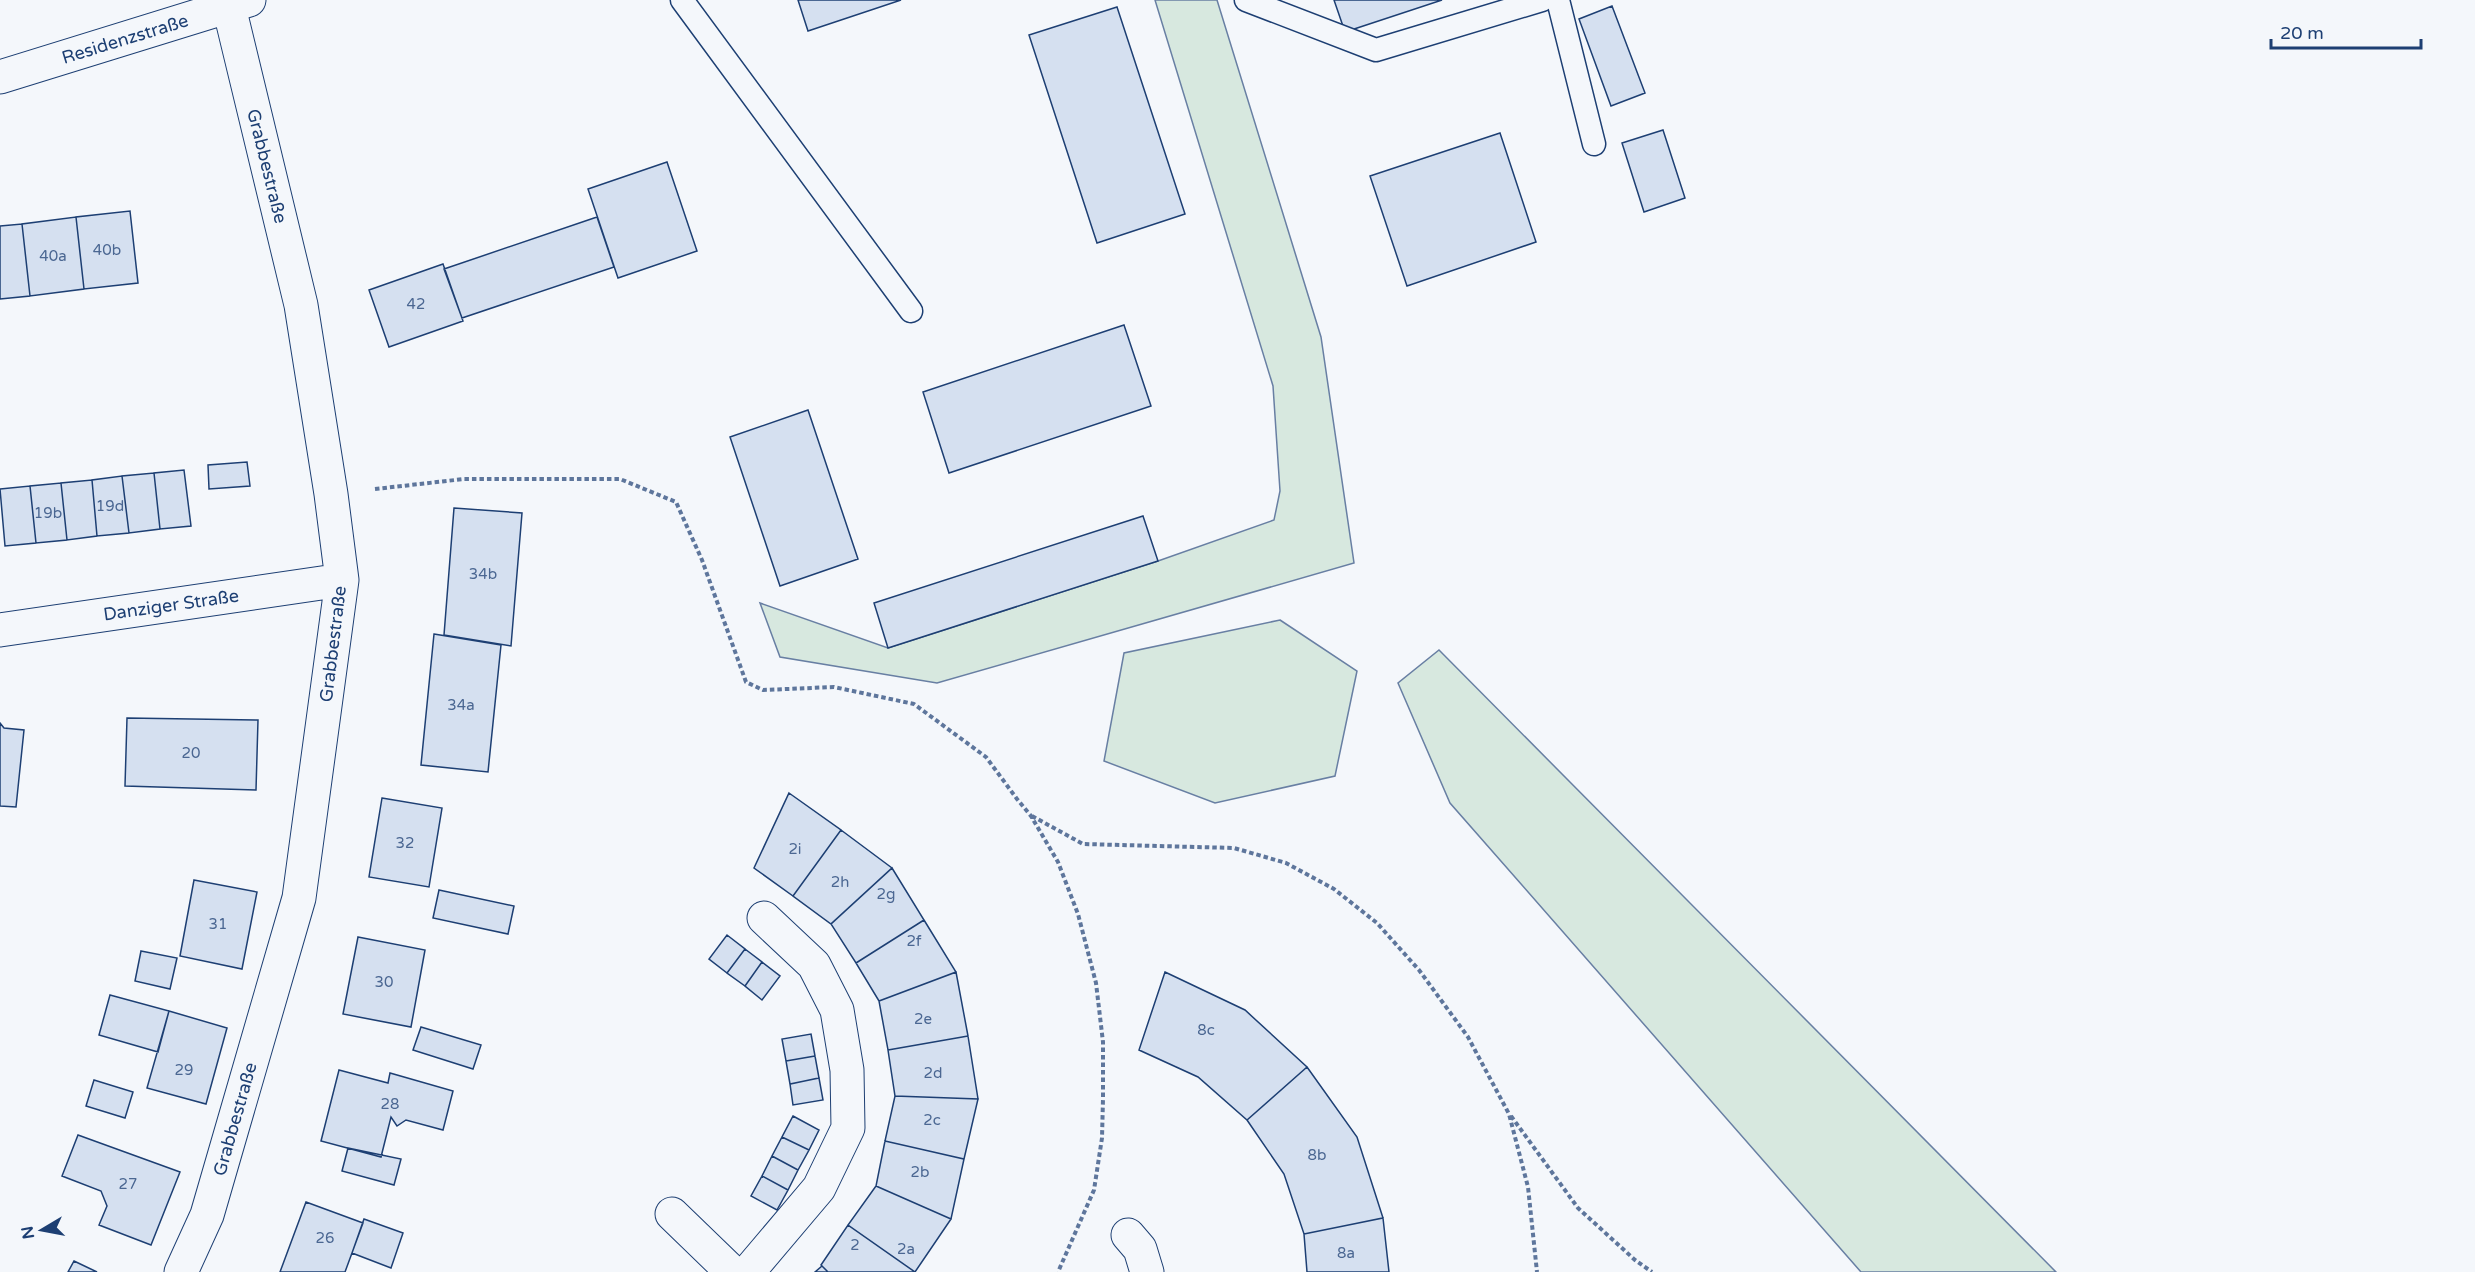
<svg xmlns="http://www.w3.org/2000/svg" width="2475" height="1272" font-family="'Varela Round',sans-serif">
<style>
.green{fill:#d7e8df;stroke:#687fa3;stroke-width:1.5}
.building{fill:#d5e0f0;stroke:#1d3f73;stroke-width:1.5}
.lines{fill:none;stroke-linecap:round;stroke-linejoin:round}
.service-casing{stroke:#1d3f73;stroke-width:25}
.minor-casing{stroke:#1d3f73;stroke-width:35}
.secondary-casing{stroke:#1d3f73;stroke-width:35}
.path{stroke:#5e769c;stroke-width:4;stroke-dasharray:4.5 3;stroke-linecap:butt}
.service{stroke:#f4f7fb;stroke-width:22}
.minor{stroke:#f4f7fb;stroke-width:33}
.secondary{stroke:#f4f7fb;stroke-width:33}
.labels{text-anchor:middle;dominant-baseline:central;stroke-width:4.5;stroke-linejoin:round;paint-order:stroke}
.number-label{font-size:15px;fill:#4b6792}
.street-label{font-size:18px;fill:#1d3f73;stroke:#f4f7fb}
</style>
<rect width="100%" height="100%" fill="#f4f7fb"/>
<path class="green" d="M 1155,0 L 1217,0 L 1321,337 L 1354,563 L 937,683 L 780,657 L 760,603 L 888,648 L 1158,561 L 1274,520 L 1280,491 L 1273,386 Z
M 1280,620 L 1357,671 L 1335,776 L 1215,803 L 1104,761 L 1124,653 Z
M 1439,650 L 2056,1272 L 1861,1272 L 1450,803 L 1398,683 Z"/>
<path class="building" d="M 798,0 L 901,0 L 808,31 Z
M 1334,0 L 1442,0 L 1345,32 Z
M 1612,6 L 1645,93 L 1611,106 L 1579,19 Z
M 1117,7 L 1185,214 L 1097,243 L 1029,35 Z
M 1663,130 L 1685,198 L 1644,212 L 1622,143 Z
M 1500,133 L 1536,242 L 1407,286 L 1370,176 Z
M 667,162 L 697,251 L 618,278 L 588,189 Z
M 130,211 L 138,283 L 84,289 L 76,217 Z
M 76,217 L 84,289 L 30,296 L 22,224 Z
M 597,217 L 614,267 L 462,318 L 444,269 Z
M 22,224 L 30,296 L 0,299 L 0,226 Z
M 443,264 L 463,321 L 389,347 L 369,290 Z
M 1124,325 L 1151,406 L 949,473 L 923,392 Z
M 808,410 L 858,559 L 780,586 L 730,437 Z
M 247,462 L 250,486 L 209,489 L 208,465 Z
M 184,470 L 191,526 L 160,529 L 154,473 Z
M 154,473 L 160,529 L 129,533 L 122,476 Z
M 122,476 L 129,533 L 97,536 L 92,480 Z
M 92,480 L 97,536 L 67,540 L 61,483 Z
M 61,483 L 67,540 L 36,543 L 30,486 Z
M 30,486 L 36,543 L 5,546 L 0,489 Z
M 454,508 L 522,513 L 511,646 L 444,635 Z
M 1143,516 L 1158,561 L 888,648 L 874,603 Z
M 434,634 L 501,645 L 488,772 L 421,765 Z
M 127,718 L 258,720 L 256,790 L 125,786 Z
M 0,723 L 4,728 L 24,730 L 16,807 L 0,806 Z
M 789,793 L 841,830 L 793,896 L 754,868 Z
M 382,798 L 442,808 L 429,887 L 369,877 Z
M 841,830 L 892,868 L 831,924 L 793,896 Z
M 892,868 L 924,920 L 856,963 L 831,924 Z
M 194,880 L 257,892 L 242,969 L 180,956 Z
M 439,890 L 514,906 L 508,934 L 433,918 Z
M 924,920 L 956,972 L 879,1001 L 856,963 Z
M 727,935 L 745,949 L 727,973 L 709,959 Z
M 358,937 L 425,950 L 411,1027 L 343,1014 Z
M 745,949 L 762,962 L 745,986 L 727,973 Z
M 141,951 L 177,958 L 170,989 L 135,981 Z
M 762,962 L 780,976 L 762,1000 L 745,986 Z
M 956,972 L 968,1036 L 888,1050 L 879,1001 Z
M 1165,972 L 1245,1010 L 1307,1067 L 1247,1120 L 1198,1077 L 1139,1050 Z
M 110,995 L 169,1011 L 158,1052 L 99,1035 Z
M 169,1011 L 227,1028 L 206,1104 L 147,1088 Z
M 421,1027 L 481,1045 L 473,1069 L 413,1050 Z
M 811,1034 L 815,1056 L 786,1061 L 782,1039 Z
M 968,1036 L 978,1099 L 895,1096 L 888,1050 Z
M 815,1056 L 819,1078 L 790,1084 L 786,1061 Z
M 1307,1067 L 1357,1137 L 1383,1218 L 1304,1234 L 1284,1174 L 1247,1120 Z
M 339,1070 L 388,1083 L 390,1073 L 453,1091 L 443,1130 L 406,1120 L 397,1126 L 391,1117 L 381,1157 L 321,1141 Z
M 819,1078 L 823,1100 L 793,1105 L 790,1084 Z
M 94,1080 L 133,1092 L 125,1118 L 86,1106 Z
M 895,1096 L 978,1099 L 964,1159 L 885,1141 Z
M 793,1116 L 819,1130 L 809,1150 L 782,1137 Z
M 78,1135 L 180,1172 L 151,1245 L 99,1225 L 107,1206 L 101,1191 L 62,1176 Z
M 782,1137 L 809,1150 L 798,1170 L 772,1156 Z
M 885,1141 L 964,1159 L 951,1219 L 876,1186 Z
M 348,1148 L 401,1159 L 394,1185 L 342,1171 Z
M 772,1156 L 798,1170 L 788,1190 L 762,1176 Z
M 762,1176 L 788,1190 L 777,1210 L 751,1196 Z
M 876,1186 L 951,1219 L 915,1272 L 848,1225 Z
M 306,1202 L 363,1223 L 345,1272 L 280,1272 Z
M 1383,1218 L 1389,1272 L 1307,1272 L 1304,1234 Z
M 364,1219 L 403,1233 L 391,1268 L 352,1253 Z
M 848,1225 L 915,1272 L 828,1272 L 821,1265 Z
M 74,1261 L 97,1272 L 68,1272 Z
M 822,1266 L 828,1272 L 815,1272 Z"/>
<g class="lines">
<defs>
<path id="service" d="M 682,0 L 911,311
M 1246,0 L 1376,50 L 1542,0
M 1558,0 L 1594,144"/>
<path id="minor" d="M 0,630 L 342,580
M 672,1214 L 732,1272
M 1128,1235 L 1140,1249 L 1147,1272
M 181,1272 L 207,1215 L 299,898 L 342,580 L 331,494 L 301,305 L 229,7
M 748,1272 L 819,1188 L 848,1128 L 847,1070 L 837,1010 L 814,965 L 764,918"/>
<path id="secondary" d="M 0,77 L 249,0"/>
</defs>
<use href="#service" class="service-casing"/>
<use href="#minor" class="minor-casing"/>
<use href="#secondary" class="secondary-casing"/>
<path class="path" d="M 375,489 L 464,479 L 620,479 L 676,502 L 702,560 L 746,682 L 763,690 L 834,687 L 914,704 L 986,757 L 1017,799 L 1031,816 L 1058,862 L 1078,914 L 1096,983 L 1103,1042 L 1103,1099 L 1102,1138 L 1094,1190 L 1058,1272
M 1032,816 L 1083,844 L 1234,848 L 1286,863 L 1334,889 L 1377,923 L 1419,970 L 1468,1037 L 1509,1114 L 1528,1187 L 1537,1272
M 1511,1116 L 1578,1208 L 1635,1260 L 1652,1272"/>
<use href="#service" class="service"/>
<use href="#minor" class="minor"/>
<use href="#secondary" class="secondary"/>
</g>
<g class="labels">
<g class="number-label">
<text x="107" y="250">40b</text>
<text x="53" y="256">40a</text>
<text x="416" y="304">42</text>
<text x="110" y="506">19d</text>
<text x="48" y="513">19b</text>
<text x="483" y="574">34b</text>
<text x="461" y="705">34a</text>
<text x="191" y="753">20</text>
<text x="405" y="843">32</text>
<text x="795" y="849">2i</text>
<text x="840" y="882">2h</text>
<text x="886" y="894">2g</text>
<text x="218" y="924">31</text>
<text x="914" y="941">2f</text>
<text x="384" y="982">30</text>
<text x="923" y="1019">2e</text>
<text x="1206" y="1030">8c</text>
<text x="184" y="1070">29</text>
<text x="933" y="1073">2d</text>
<text x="390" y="1104">28</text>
<text x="932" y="1120">2c</text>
<text x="1317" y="1155">8b</text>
<text x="920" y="1172">2b</text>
<text x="128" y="1184">27</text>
<text x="325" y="1238">26</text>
<text x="855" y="1245">2</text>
<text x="906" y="1249">2a</text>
<text x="1346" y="1253">8a</text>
</g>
<g class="street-label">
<text transform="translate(125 39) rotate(-17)">Residenzstraße</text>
<text transform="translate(267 166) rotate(76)">Grabbestraße</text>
<text transform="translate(171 605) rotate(-8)">Danziger Straße</text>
<text transform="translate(333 644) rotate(-83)">Grabbestraße</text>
<text transform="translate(235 1119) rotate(-74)">Grabbestraße</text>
</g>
</g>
<g transform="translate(42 1230) rotate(260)" stroke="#f4f7fb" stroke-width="4.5" paint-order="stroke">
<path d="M0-4.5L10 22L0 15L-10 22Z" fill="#1d3f73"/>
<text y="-9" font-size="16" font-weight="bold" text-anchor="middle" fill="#1d3f73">N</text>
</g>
<path d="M2271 39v9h150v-9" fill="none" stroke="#1d3f73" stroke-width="3"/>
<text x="2280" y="39" font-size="18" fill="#1d3f73" stroke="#f4f7fb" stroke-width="4.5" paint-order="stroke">20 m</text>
</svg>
